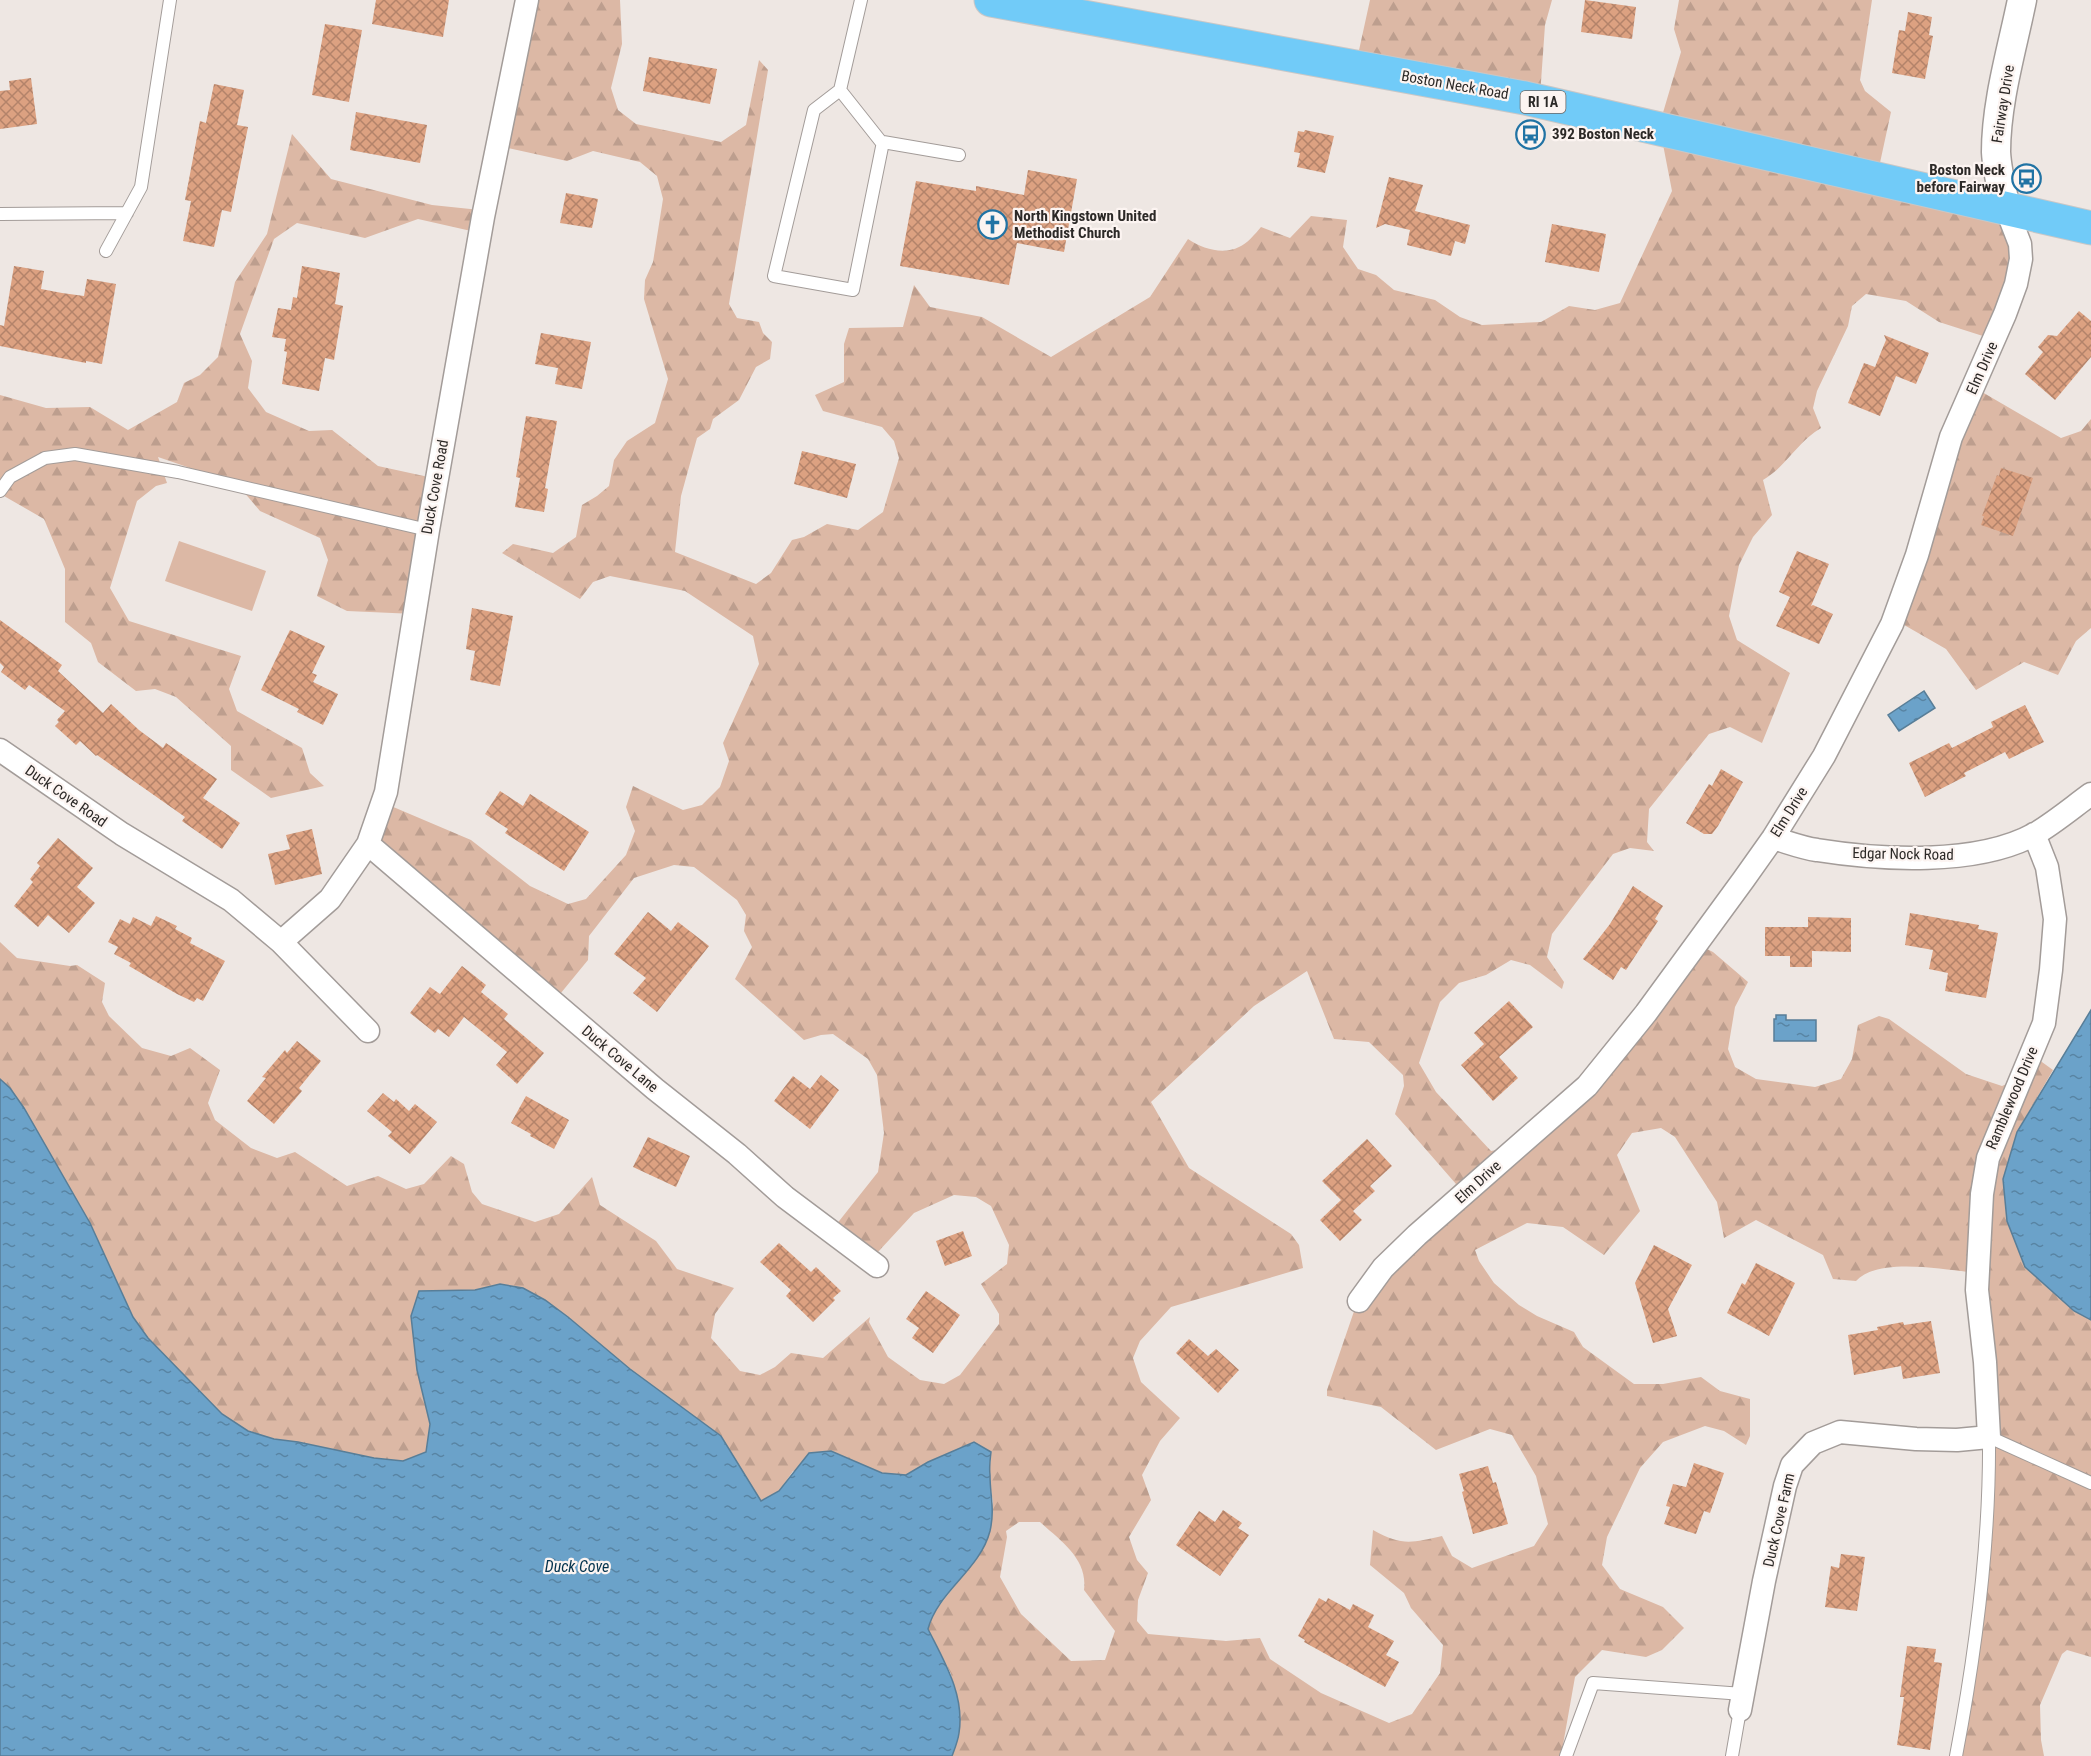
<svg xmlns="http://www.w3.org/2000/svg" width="2091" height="1756" font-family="'Roboto Condensed',sans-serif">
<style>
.green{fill:#dcb8a5}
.forest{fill:url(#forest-firs);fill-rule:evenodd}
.water{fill:url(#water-ripples);stroke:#587e98;stroke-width:1.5}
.building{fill:url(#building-cross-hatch)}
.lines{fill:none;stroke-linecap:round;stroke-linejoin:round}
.service-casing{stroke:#a39c99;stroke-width:14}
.minor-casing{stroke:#a39c99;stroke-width:25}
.tertiary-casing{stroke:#a39c99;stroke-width:31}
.primary-casing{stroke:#c8c7c7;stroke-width:35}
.service{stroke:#fff;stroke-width:12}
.minor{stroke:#fff;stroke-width:22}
.tertiary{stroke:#fff;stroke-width:28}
.primary{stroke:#71cbf8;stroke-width:33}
.labels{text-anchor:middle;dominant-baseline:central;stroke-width:4.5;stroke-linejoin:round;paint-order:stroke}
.shield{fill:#fcf4f1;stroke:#6a6664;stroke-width:1.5}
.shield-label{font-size:14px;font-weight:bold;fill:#2c2927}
.street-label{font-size:15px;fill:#2c2927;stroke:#fcf4f1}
.poi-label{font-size:15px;font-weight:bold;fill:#2c2927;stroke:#fcf4f1;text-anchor:start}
.water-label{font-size:16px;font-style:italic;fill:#03324d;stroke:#fcf4f1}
</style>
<defs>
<pattern id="forest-firs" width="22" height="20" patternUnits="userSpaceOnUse" patternTransform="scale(1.5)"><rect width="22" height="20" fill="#dcb8a5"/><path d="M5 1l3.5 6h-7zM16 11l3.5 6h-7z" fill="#bd9e8e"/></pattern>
<pattern id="water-ripples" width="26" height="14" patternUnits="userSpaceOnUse" patternTransform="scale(1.5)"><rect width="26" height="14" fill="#6ba2c9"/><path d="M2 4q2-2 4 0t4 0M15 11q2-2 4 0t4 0" fill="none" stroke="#5884a3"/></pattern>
<pattern id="building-cross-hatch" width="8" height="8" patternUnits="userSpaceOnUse" patternTransform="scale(1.5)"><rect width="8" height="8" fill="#dca181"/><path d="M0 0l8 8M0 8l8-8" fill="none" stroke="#b3836a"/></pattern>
</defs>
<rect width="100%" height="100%" fill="#eee7e3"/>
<path class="green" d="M 179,541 L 266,571 L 252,611 L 165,581 Z"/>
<path class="forest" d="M 529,0 L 620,0 L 622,44 L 611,88 L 618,110 L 636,124 L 721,142 L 746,125 L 759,60 L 768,70 L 729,304 L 737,318 L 759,322 L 763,333 L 772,342 L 770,359 L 756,367 L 739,400 L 713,419 L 710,429 L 697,438 L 681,496 L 675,552 L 756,584 L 771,573 L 792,540 L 804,537 L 827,524 L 858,530 L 883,512 L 899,458 L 894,441 L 882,427 L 823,411 L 815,395 L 844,382 L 844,344 L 849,328 L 903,327 L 914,285 L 930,307 L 982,317 L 1051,357 L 1150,297 L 1188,239 C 1203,249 1223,255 1239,247 C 1247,244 1255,234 1261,227 L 1290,238 L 1311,216 L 1347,220 L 1343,247 L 1358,269 L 1376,275 L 1394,290 L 1435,300 L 1460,317 L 1482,325 L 1541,322 L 1569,306 L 1595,310 L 1620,303 L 1672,191 L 1660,129 L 1662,116 L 1681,52 L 1674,29 L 1679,0 L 1872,0 L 1860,80 L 1865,91 L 1891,112 L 1878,172 L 2027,217 L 1986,337 L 1939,322 L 1906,301 L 1866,294 L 1852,306 L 1848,326 L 1817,391 L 1813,408 L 1821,428 C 1797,442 1786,467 1763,480 L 1772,515 L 1753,537 L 1739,565 L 1729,616 L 1737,640 L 1790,673 L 1762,743 L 1730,727 L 1709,734 L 1649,809 L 1647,842 L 1654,851 L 1630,848 L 1613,854 L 1552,934 L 1547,957 L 1564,982 L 1562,989 L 1530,965 L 1511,960 L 1486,975 L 1459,983 L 1440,1002 L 1419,1063 L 1436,1092 L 1491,1151 L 1498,1150 L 1578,1083 L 1693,942 L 1713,952 L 1748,982 L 1735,1007 L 1728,1049 L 1735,1067 L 1756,1079 L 1815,1087 L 1841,1079 L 1852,1059 L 1858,1025 L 1879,1016 L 1889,1019 L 1966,1074 L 2002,1086 L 2024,1076 L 2035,1057 L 2053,1070 L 2017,1132 L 2003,1179 L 2007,1221 L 2074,1311 L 2091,1320 L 2091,1657 L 2067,1650 L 2062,1654 L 2040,1705 L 2041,1740 L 2044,1756 L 1960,1756 L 1988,1559 L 1977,1273 C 1947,1270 1878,1256 1856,1281 L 1833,1279 L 1823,1255 L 1756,1220 L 1724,1238 L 1717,1202 L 1675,1137 L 1661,1128 L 1632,1133 L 1617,1155 L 1640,1211 L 1604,1255 L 1563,1227 L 1527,1223 L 1475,1250 L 1479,1261 L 1494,1283 L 1519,1305 L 1537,1316 L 1574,1332 L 1583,1347 L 1634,1384 L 1663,1384 L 1701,1377 L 1720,1391 L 1750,1399 L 1750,1436 L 1746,1445 L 1724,1431 L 1705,1426 L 1663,1442 L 1640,1468 L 1607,1537 L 1602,1565 L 1620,1589 L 1663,1607 L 1684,1628 L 1662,1650 L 1646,1657 L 1602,1650 L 1575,1677 L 1561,1756 L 952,1756 L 959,1731 L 951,1674 L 928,1629 L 932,1615 L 979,1555 L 993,1502 L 989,1478 L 991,1452 L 974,1442 L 928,1462 L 906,1475 L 882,1473 L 857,1463 L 793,1471 L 779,1491 L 761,1501 L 721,1436 L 630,1369 L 568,1317 L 545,1300 L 523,1288 L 500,1284 L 475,1290 L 419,1291 L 417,1370 L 430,1424 L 426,1452 L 403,1461 L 374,1458 L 298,1442 L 274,1439 L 248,1431 L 222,1414 L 148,1338 L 133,1317 L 90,1223 L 24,1108 L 10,1088 L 0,1079 L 0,942 L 17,958 L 70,966 L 77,965 L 105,983 L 102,1002 L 109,1016 L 142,1048 L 171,1056 L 190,1048 L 220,1070 L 208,1103 L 215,1120 L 251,1148 L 277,1158 L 295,1152 L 347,1186 L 378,1176 L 406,1189 L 424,1184 L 451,1156 L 464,1164 L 472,1192 L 482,1204 L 535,1222 L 559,1214 L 592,1177 L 600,1205 L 656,1241 L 677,1269 L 734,1288 L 715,1314 L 711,1338 L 740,1371 L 760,1375 L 775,1367 L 791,1353 L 823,1358 L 870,1317 L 869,1322 L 888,1357 L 920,1380 L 944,1384 L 960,1375 L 999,1324 L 999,1314 L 981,1284 L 1007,1264 L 1009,1245 L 991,1206 L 976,1197 L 954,1195 L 914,1213 L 877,1253 L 832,1230 L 878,1172 L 884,1133 L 877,1075 L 868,1059 L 833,1034 L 821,1035 L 804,1040 L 735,979 L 752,947 L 744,931 L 746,915 L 737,900 L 694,867 L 674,865 L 634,878 L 589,936 L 588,960 L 556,999 L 374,848 L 391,806 L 471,840 L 530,886 L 568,904 L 586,899 L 626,855 L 635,831 L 626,807 L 633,786 L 683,810 L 702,805 L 720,787 L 729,761 L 723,743 L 759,664 L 753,636 L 685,591 L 610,576 L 593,582 L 580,599 L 502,553 L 513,544 L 553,553 L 576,537 L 582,505 L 597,496 L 609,486 L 614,460 L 627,441 L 655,423 L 668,379 L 644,299 L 645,280 L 653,262 L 663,199 L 657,176 L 640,162 L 593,151 L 567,161 L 504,147 ZM 1307,971 L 1334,1039 L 1369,1042 L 1403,1075 L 1404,1086 L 1395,1114 L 1456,1184 L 1362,1288 L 1327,1390 L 1327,1396 L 1381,1407 L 1436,1450 L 1490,1429 L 1512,1435 L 1536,1476 L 1548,1524 L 1534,1546 L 1472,1568 L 1452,1556 L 1442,1536 C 1411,1543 1402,1546 1373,1530 L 1370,1565 L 1404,1593 L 1411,1608 L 1443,1645 L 1440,1673 L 1412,1714 L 1389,1723 L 1321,1693 L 1270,1659 L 1260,1638 L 1226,1641 L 1148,1634 L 1137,1621 L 1138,1600 L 1148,1573 L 1137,1560 L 1129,1537 L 1151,1500 L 1142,1475 L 1160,1441 L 1180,1418 L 1141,1382 L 1133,1358 L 1140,1341 L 1171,1307 L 1303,1268 L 1299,1245 L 1291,1234 L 1189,1168 L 1151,1102 L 1254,1006 ZM 1019,1522 L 1040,1522 C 1061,1541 1088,1559 1084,1590 L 1115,1631 L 1105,1660 L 1071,1661 L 1021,1614 L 1000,1577 L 1007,1537 L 1006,1531 Z
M 1370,0 L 1552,0 L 1545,25 L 1540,96 L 1356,64 Z
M 292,134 L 331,179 L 432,205 L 480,210 L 480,233 L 418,219 L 365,238 L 297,223 L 274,239 L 240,334 L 252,361 L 248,388 L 266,412 L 309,431 L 332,430 L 378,466 L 433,478 L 415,614 L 347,611 L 317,596 L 328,560 L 320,538 L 260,511 L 237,484 L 158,457 L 167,483 L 156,486 L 137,501 L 110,588 L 129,621 L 241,656 L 229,689 L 237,711 L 302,748 L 310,773 L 324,786 L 271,798 L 231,770 L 231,746 L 176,697 L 155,689 L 136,691 L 98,662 L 91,643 L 65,622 L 65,569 L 44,519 L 4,496 L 0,497 L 0,395 L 46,408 L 90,407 L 128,430 L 177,402 L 184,383 L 200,375 L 218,357 L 235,282 L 267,234 Z
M 1970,385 L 2061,438 L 2081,431 L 2091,419 L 2091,628 L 2076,641 L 2058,675 L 2024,662 L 1976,690 L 1946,649 L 1892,618 Z"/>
<path class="water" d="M 1924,691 L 1935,708 L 1899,731 L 1888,715 Z
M 2091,1010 L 2091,1320 L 2074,1311 L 2025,1267 L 2007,1221 L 2003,1179 L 2017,1132 Z
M 1776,1015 L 1786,1015 L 1786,1020 L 1816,1020 L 1816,1041 L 1774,1041 L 1774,1019 L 1776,1019 Z
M 0,1079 L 10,1088 L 24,1108 L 90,1223 L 133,1317 L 148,1338 L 222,1414 L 248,1431 L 274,1439 L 298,1442 L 374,1458 L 403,1461 L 426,1452 L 430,1424 L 417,1370 L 411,1316 L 419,1291 L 475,1290 L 500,1284 L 523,1288 L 545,1300 L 568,1317 L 630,1369 L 721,1436 L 761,1501 L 779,1491 L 809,1453 L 831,1451 L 882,1473 L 906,1475 L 928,1462 L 974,1442 L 991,1452 C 990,1460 989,1468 990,1475 C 990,1496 995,1509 990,1531 C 980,1570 938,1591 928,1629 C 944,1661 965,1695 959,1733 C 958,1741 955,1748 952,1756 L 0,1756 Z"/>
<path class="building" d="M 376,0 L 449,0 L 443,37 L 372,24 Z
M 1585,0 L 1636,7 L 1632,39 L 1581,32 Z
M 1908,12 L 1932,17 L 1929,35 L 1933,36 L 1925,79 L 1892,73 L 1899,30 L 1905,31 Z
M 325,24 L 362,30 L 349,102 L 312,95 Z
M 649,57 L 717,69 L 710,104 L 643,91 Z
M 31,78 L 37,124 L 0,129 L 0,91 L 10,90 L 9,81 Z
M 214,84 L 244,90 L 237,125 L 248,127 L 231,212 L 222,210 L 214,247 L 183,241 L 191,201 L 185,200 L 190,174 L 200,121 L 206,123 Z
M 356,112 L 427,125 L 420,163 L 350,150 Z
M 1305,130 L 1334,136 L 1325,173 L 1297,167 L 1300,153 L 1294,152 L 1298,131 L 1304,132 Z
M 1028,170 L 1077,179 L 1064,252 L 1017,243 L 1009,285 L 900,266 L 916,181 L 976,191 L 976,186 L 1024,195 Z
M 1389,177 L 1423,185 L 1415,211 L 1470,225 L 1465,244 L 1455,241 L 1451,256 L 1407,245 L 1410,230 L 1385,224 L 1376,228 Z
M 566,193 L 598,199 L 592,228 L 560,223 Z
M 1552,224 L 1606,234 L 1599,272 L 1545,262 Z
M 14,266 L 44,271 L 41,289 L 62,293 L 84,296 L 87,279 L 116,284 L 102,364 L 86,361 L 86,363 L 0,346 L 0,325 L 4,326 Z
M 302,266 L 340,273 L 335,304 L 343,306 L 334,360 L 325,358 L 319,391 L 282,384 L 287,352 L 284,351 L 286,339 L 272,337 L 278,308 L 291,310 L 293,297 L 297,298 Z
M 2079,311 L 2091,321 L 2091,357 L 2055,400 L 2025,374 L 2043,352 L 2038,347 L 2048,335 L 2057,336 Z
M 541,333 L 591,342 L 582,389 L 555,384 L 558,368 L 535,364 Z
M 1884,335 L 1929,353 L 1916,384 L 1896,376 L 1880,416 L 1848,403 L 1864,363 L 1875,367 L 1886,340 Z
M 526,416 L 557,421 L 545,488 L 548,489 L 544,512 L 515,507 L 520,478 L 516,477 Z
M 802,451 L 856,464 L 847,498 L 794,484 Z
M 2001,468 L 2033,478 L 2013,536 L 1981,525 L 1984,516 L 1982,516 L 1997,475 L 1999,476 Z
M 1797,551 L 1829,564 L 1811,606 L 1813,605 L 1833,614 L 1819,644 L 1776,626 L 1790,597 L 1779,592 Z
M 472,608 L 513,616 L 500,686 L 470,680 L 475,651 L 466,649 Z
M 0,620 L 62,665 L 58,671 L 103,713 L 111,704 L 139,730 L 163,748 L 166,743 L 217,779 L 203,798 L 240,823 L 222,849 L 182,821 L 185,817 L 97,755 L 96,756 L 80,741 L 76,745 L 55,726 L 59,722 L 57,720 L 65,711 L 29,685 L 25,690 L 1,672 L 4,667 L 0,663 Z
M 290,630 L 325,646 L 312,673 L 317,675 L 313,682 L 338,694 L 323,725 L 297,712 L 299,709 L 261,690 Z
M 2025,705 L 2044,742 L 2009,759 L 2005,752 L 1964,773 L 1966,776 L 1925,797 L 1909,763 L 1949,743 L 1952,748 L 1993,727 L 1991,722 Z
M 1721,769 L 1743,782 L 1718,826 L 1712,834 L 1704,834 L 1686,823 L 1709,784 L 1712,786 Z
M 500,791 L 523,806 L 530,794 L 589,832 L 564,871 L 505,833 L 508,829 L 485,814 Z
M 312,829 L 322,874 L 275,885 L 268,854 L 290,849 L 286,835 Z
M 58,838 L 93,868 L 77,887 L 95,903 L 69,933 L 48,915 L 38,927 L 14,906 L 33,882 L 30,879 L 40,866 L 37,863 Z
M 1633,886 L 1663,906 L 1655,919 L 1658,921 L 1626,970 L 1621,967 L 1613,980 L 1583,959 L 1610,924 Z
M 648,912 L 671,931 L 678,922 L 709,946 L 657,1012 L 633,993 L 646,978 L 614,954 Z
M 1910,913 L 1979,925 L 1978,929 L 1998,933 L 1986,998 L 1945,991 L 1948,973 L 1929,969 L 1933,950 L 1905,945 Z
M 156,916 L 177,926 L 175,929 L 192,938 L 190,943 L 225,961 L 203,1001 L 197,998 L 194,1002 L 177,994 L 129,966 L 131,963 L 114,954 L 118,947 L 108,942 L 120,919 L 130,924 L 133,917 L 151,926 Z
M 1808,917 L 1851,918 L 1851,952 L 1812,951 L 1812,967 L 1790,967 L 1790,956 L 1765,956 L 1765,927 L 1808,927 Z
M 462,966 L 486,985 L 481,992 L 508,1014 L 504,1019 L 544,1053 L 517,1084 L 496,1065 L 507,1052 L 464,1017 L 449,1037 L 438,1029 L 435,1033 L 410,1013 L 430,987 L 440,994 Z
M 1509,1001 L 1533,1027 L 1499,1057 L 1518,1078 L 1493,1101 L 1461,1065 L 1484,1044 L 1474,1033 Z
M 297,1041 L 321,1061 L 299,1088 L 302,1091 L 274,1124 L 247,1101 L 266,1078 L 262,1077 L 285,1050 L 287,1053 Z
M 821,1075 L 839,1090 L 810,1129 L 774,1101 L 793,1076 L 810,1089 Z
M 383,1093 L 394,1102 L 396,1099 L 409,1111 L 415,1104 L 437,1122 L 410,1154 L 388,1136 L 392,1132 L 367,1111 Z
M 526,1096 L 569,1120 L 554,1149 L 530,1136 L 531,1134 L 511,1123 Z
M 648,1137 L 690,1156 L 676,1187 L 633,1167 Z
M 1367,1139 L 1392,1166 L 1370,1186 L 1375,1191 L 1353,1211 L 1362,1220 L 1340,1241 L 1320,1220 L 1341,1200 L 1322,1181 Z
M 963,1231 L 972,1256 L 945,1266 L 936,1241 Z
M 779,1243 L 811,1272 L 816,1267 L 841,1291 L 833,1298 L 835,1300 L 813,1322 L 786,1296 L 791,1290 L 760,1262 Z
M 1654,1245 L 1692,1265 L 1668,1309 L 1677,1336 L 1653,1343 L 1635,1283 Z
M 1756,1263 L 1795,1283 L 1769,1336 L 1727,1313 L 1742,1283 L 1745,1285 Z
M 926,1291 L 960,1315 L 933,1353 L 912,1338 L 919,1328 L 906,1319 Z
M 1931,1321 L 1940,1373 L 1903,1379 L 1901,1366 L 1854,1375 L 1848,1335 L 1878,1330 L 1877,1327 L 1903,1322 L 1904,1325 Z
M 1189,1339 L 1208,1356 L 1216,1349 L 1239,1370 L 1218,1393 L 1176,1353 Z
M 1694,1463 L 1724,1473 L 1710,1513 L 1704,1511 L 1696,1534 L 1664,1524 L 1670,1507 L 1666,1506 L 1673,1484 L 1686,1487 Z
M 1488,1466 L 1493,1483 L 1496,1482 L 1508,1524 L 1473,1534 L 1462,1492 L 1464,1491 L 1459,1474 Z
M 1223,1510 L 1242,1523 L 1238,1528 L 1249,1535 L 1220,1576 L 1176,1545 L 1199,1511 L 1215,1522 Z
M 1841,1554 L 1865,1557 L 1857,1611 L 1825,1607 L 1831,1566 L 1839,1568 Z
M 1319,1598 L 1326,1602 L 1328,1598 L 1350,1610 L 1353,1604 L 1374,1615 L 1368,1627 L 1394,1641 L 1386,1655 L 1399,1662 L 1385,1687 L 1304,1642 L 1305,1640 L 1298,1636 Z
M 1907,1646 L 1936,1649 L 1934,1662 L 1942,1663 L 1930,1750 L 1897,1745 L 1904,1697 L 1900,1697 Z"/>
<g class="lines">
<defs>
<path id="service" d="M 861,0 L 840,90 L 814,110 L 774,276 L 853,290 L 883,142 L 959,155
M 840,90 L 882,143
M 0,214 L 127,213
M 106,251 L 141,187 L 170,0
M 0,491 L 10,477 L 45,458 L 75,454 L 178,472 L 428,530
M 1566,1756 L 1593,1683 L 1743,1694
M 1732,1756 L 1740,1710
M 1956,1756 C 1976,1651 1990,1543 1989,1437 L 2091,1483"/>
<path id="minor" d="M 0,750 L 122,834 L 231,900 L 281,942 L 368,1031
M 1773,838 C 1787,842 1802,848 1817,850 C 1880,860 1977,866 2035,834 C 2054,823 2073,807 2091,794
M 368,844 L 655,1089 L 737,1154 L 785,1197 L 877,1266
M 281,942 L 330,899 L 368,844 L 386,792 L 428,530 L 483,217 L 527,0
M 1359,1301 L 1383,1268 L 1417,1235 L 1587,1086 L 1646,1013 L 1744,879 L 1773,838 L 1824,756 L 1892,624 L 1917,555 L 1951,437 L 2005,314 L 2016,284 L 2021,259 L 2020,244 L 2006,208
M 1740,1710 L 1764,1581 L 1785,1486 L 1792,1465 L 1813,1443 L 1840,1432 L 1916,1439 L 1957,1440 L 1989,1437 L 1985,1362 L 1977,1290 L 1982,1194 L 1988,1158 L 2044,1023 L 2051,970 L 2055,919 L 2047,867 L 2034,834"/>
<path id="tertiary" d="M 2006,208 C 2002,190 1997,171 1996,152 C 1996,102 2012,49 2022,0"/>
<path id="primary" d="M 991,0 L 1525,98 L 2091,228"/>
</defs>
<use href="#service" class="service-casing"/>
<use href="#minor" class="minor-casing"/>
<use href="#tertiary" class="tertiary-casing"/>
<use href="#primary" class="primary-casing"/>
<use href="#service" class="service"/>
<use href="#minor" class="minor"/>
<use href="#tertiary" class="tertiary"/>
<use href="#primary" class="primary"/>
</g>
<defs>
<symbol id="bus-ring" viewBox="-11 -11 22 22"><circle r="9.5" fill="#fcf4f1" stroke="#2173a4" stroke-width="1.5"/><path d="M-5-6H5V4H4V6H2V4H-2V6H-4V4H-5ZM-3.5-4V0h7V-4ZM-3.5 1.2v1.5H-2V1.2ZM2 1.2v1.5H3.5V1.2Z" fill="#2173a4"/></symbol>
<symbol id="church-ring" viewBox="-11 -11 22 22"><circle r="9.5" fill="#fcf4f1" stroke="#2173a4" stroke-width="1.5"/><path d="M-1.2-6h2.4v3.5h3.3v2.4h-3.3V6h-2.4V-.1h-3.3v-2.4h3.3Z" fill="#2173a4"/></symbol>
</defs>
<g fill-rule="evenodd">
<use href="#bus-ring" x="1514" y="118" width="33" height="33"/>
<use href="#bus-ring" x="2010" y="162" width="33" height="33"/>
<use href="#church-ring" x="976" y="208" width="33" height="33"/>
</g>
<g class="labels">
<rect class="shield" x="1520.5" y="91" width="45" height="22" rx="4.5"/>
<g class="shield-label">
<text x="1543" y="102">RI 1A</text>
</g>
<g class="street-label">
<text transform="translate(1455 85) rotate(10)">Boston Neck Road</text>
<text transform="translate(2003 104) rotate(-81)">Fairway Drive</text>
<text transform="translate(1982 368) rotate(-66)">Elm Drive</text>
<text transform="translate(435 487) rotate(-80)">Duck Cove Road</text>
<text transform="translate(66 796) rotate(35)">Duck Cove Road</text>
<text transform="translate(1789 812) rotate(-58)">Elm Drive</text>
<text transform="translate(1903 854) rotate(1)">Edgar Nock Road</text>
<text transform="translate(620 1059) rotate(40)">Duck Cove Lane</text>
<text transform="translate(2012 1098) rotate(-67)">Ramblewood Drive</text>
<text transform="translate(1478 1182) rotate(-42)">Elm Drive</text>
<text transform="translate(1779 1520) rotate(-77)">Duck Cove Farm</text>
</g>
<g class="poi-label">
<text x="1552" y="134">392 Boston Neck</text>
<text x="2005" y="170" text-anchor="end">Boston Neck<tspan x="2005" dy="17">before Fairway</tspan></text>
<text x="1014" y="216">North Kingstown United<tspan x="1014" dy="17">Methodist Church</tspan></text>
</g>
<g class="water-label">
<text x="577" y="1566">Duck Cove</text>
</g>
</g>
</svg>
